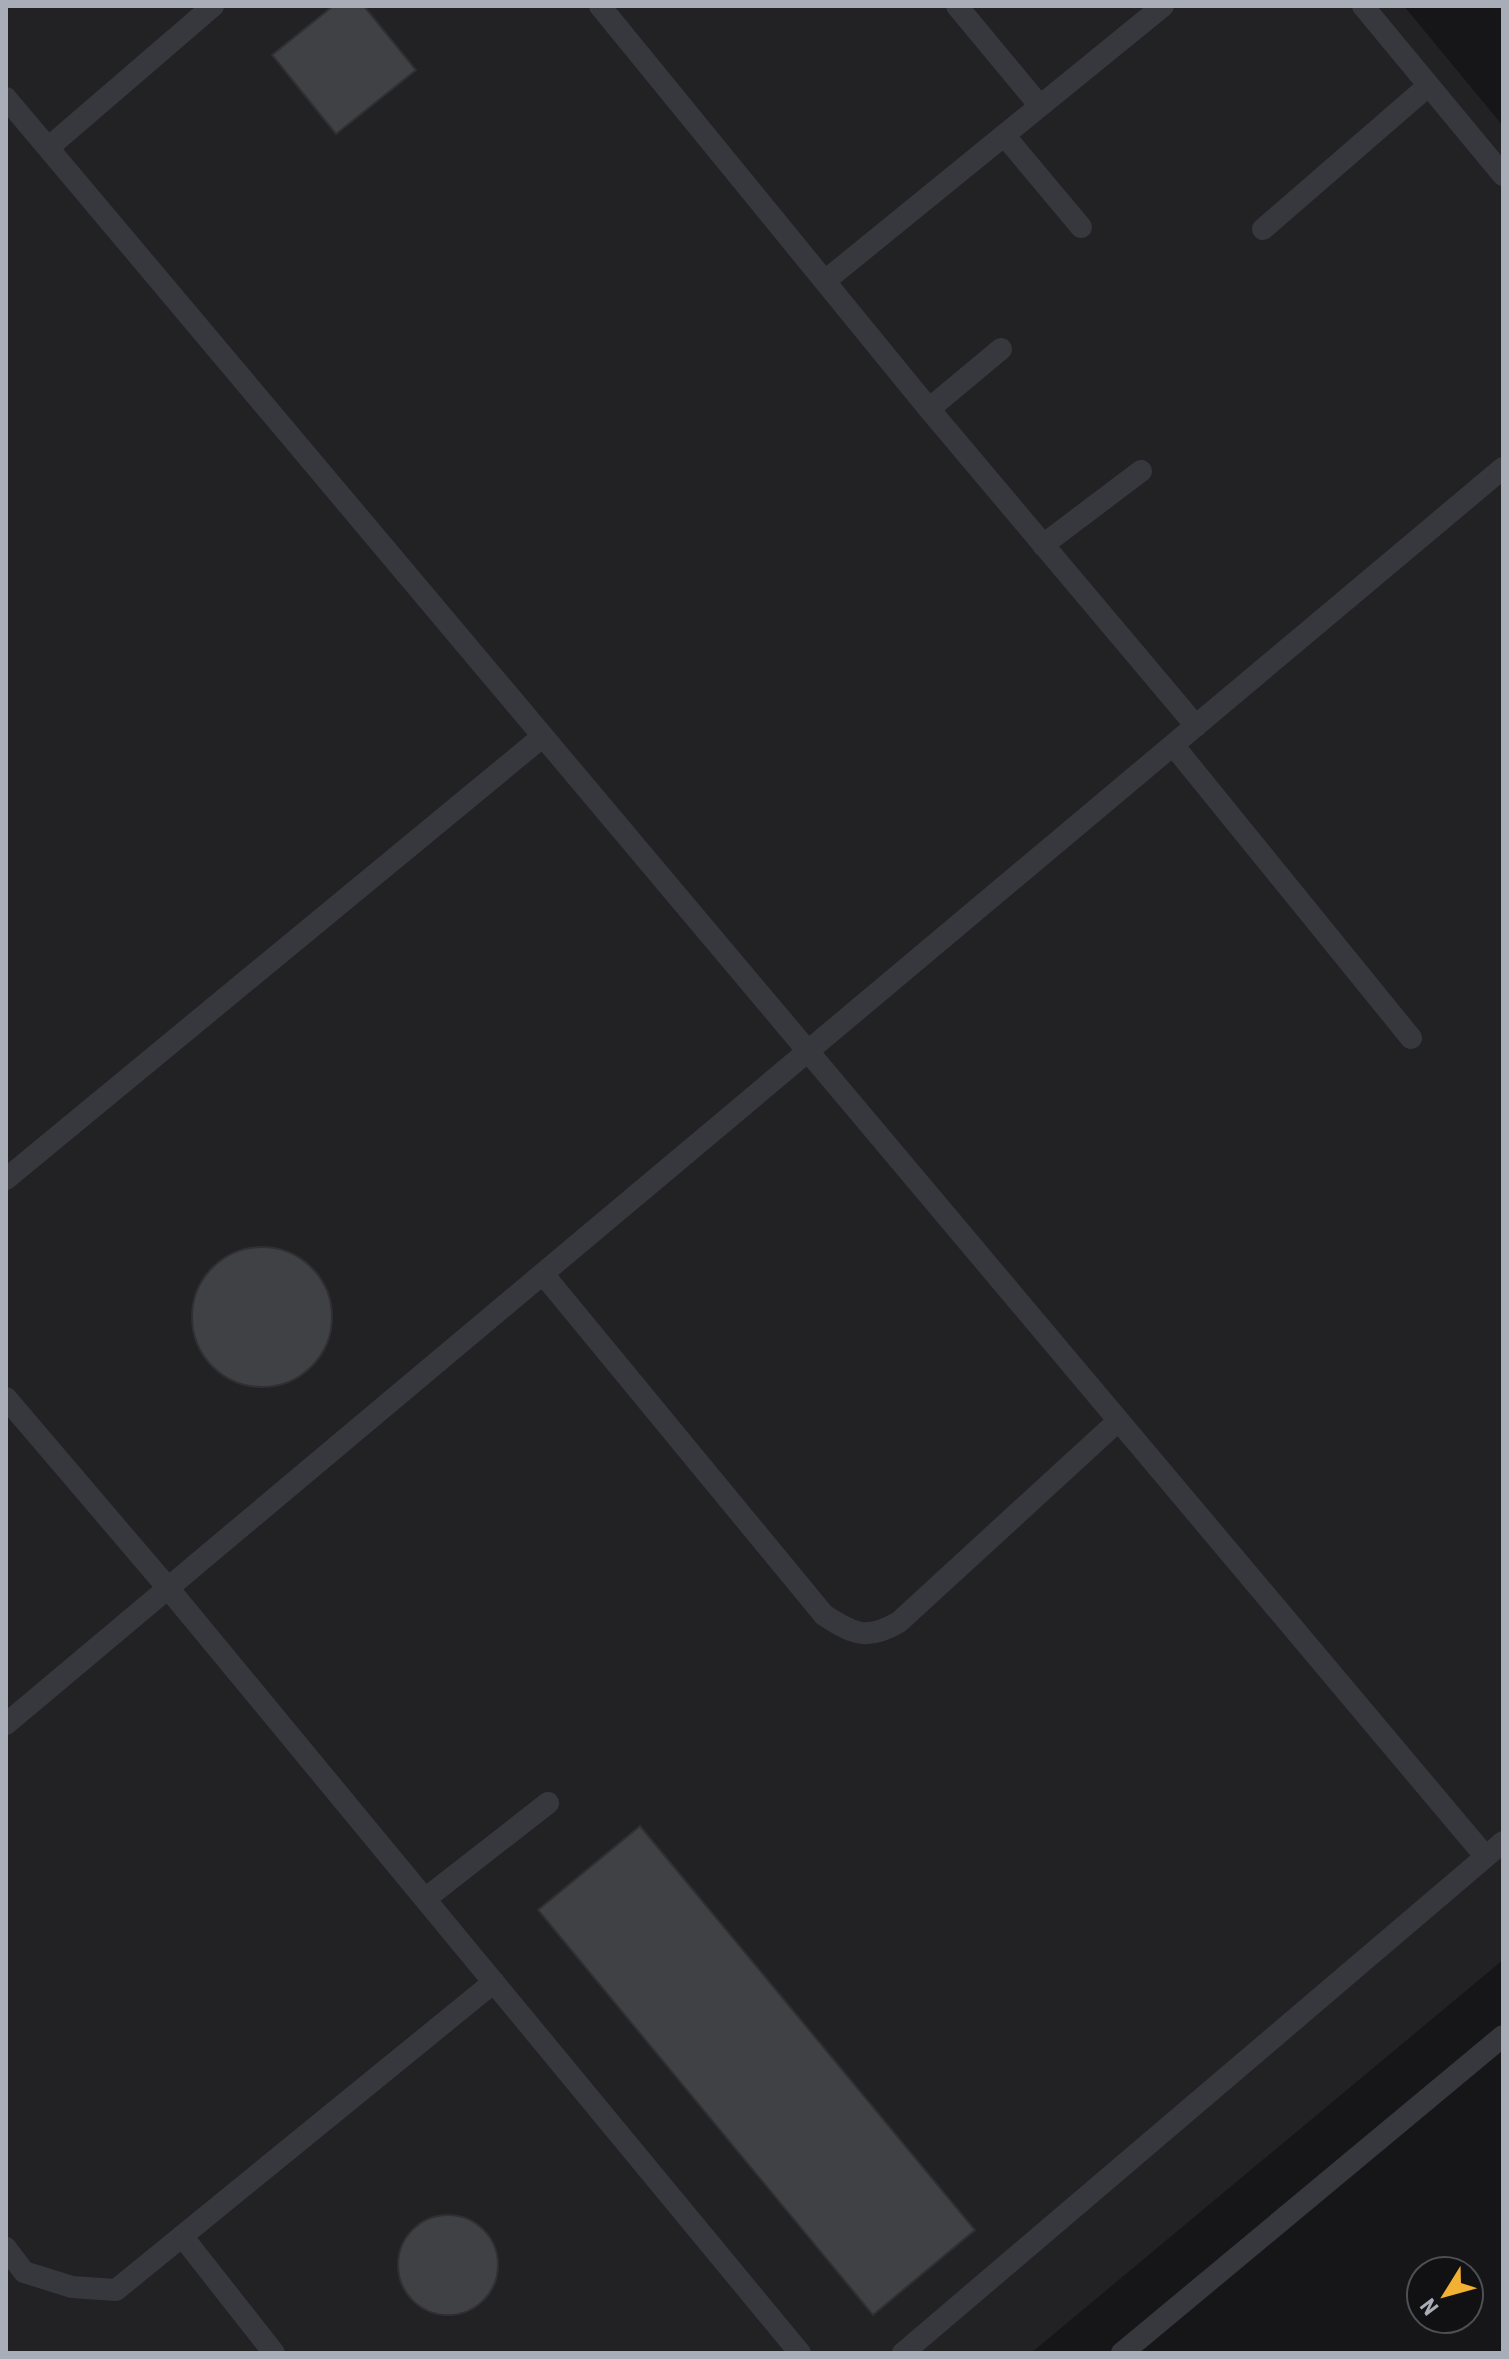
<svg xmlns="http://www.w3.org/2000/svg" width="1509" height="2359" font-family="'Roboto Condensed',sans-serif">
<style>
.built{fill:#222225}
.building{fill:#404145;stroke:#303034;stroke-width:2}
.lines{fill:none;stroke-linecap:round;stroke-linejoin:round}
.lane{stroke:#37383d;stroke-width:22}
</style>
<rect width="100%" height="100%" fill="#161618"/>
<path class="built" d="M 6,6 L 1404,6 L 1503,126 L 1503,1960 L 1031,2353 L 6,2353 Z"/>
<path class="building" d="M 333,6 L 364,6 L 416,70 L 336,134 L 272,55 Z
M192 1317a70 70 0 1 1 140 0a70 70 0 1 1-140 0Z
M 640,1826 L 975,2230 L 873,2315 L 538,1910 Z
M398 2265a50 50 0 1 1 100 0a50 50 0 1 1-100 0Z"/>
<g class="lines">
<path class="lane" d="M 600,6 L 929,409 L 1196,726
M 957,6 L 1040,106
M 1363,6 L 1503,175
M 6,98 L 1485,1856
M 1004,135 L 1081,227
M 48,148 L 213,6
M 1263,229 L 1428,86
M 825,281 L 1163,6
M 929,409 L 1001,349
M 1043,545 L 1141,471
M 1173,745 L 1411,1038
M 6,1179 L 542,737
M 543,1274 L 824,1615 C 853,1634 867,1641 899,1622 L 1118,1421
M 6,1398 L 168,1588 L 800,2353
M 6,1724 L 1503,468
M 425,1899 L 548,1803
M 182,2236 L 274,2353
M 6,2248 L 24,2272 L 72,2287 L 116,2290 L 494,1982
M 903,2353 L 1503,1842
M 1122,2353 L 1503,2036"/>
</g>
<rect width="1509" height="2359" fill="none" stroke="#a8adb8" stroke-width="16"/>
<g transform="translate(1445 2295) rotate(233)"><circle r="38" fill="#111113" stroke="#4d4f55" stroke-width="2"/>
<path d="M0-6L14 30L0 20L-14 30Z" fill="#f2b134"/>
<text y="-12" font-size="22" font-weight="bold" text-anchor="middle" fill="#a8adb8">N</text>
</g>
</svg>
